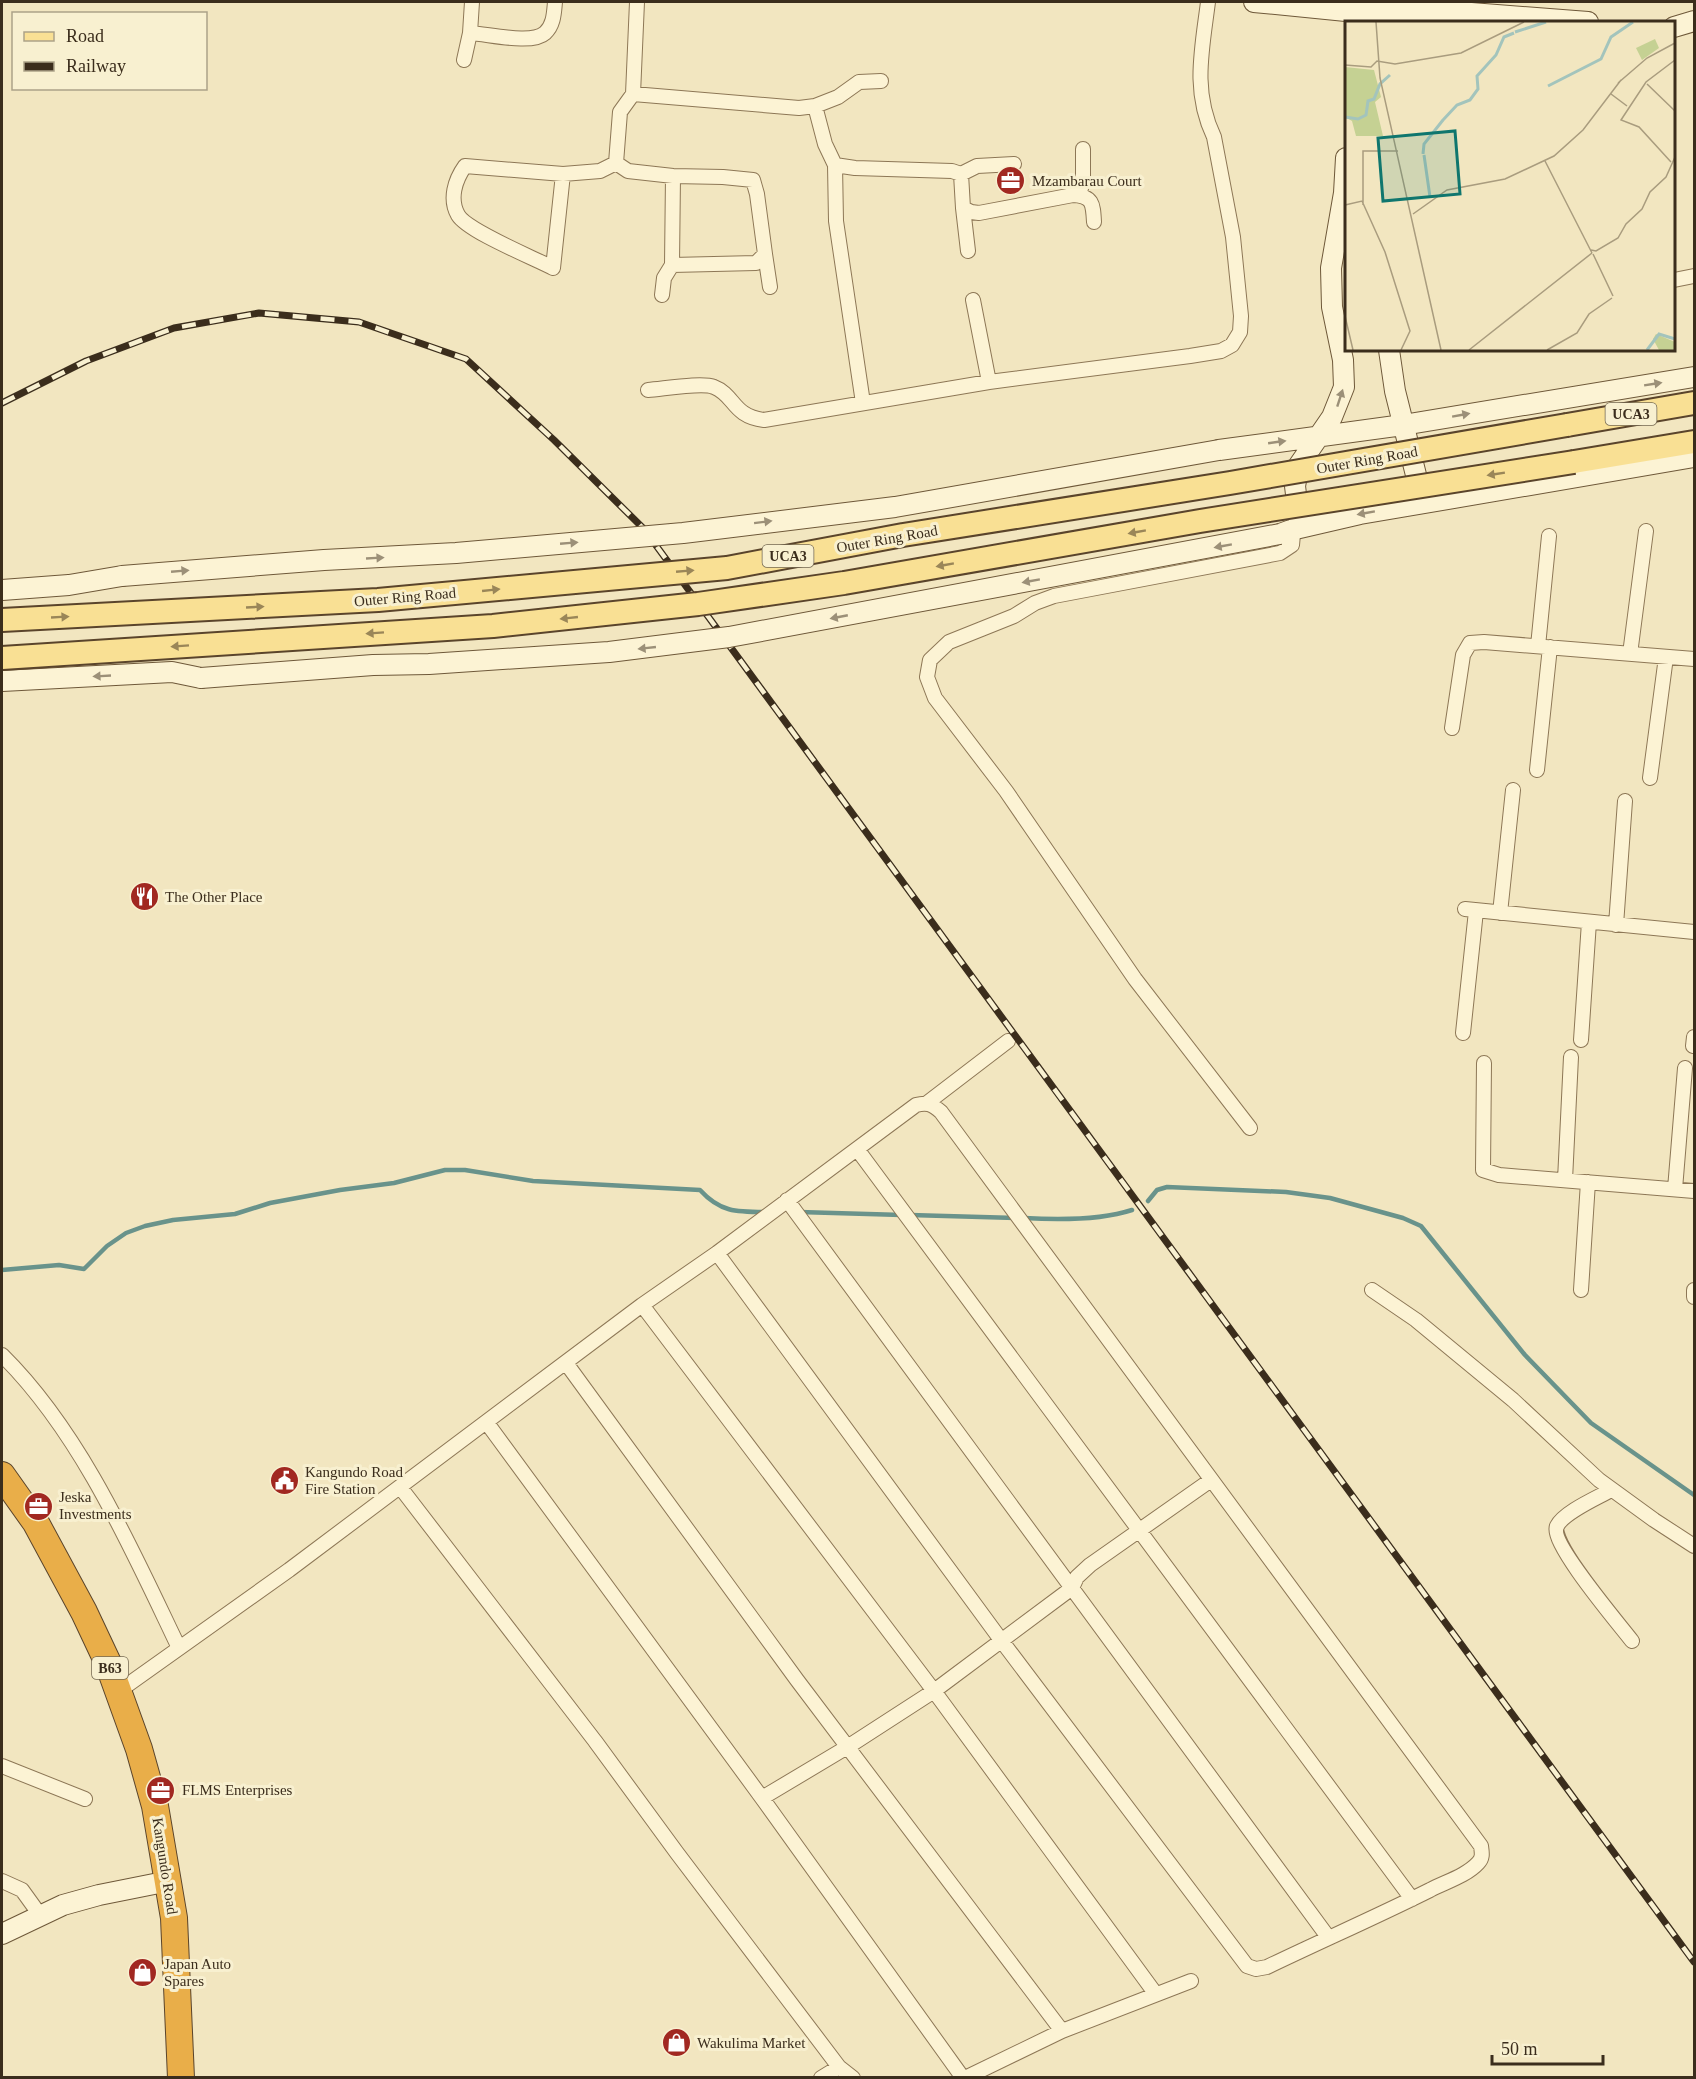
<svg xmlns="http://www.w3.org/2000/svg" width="1696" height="2079" font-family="'Times New Roman',serif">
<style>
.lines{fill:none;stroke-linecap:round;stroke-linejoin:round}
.stream{stroke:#69938b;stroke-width:4.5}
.street-casing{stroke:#8d7756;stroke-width:16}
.secondary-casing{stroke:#6e5839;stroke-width:22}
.primary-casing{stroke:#5a442b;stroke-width:26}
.highway-casing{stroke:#5a442b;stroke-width:28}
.street{stroke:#fcf3d4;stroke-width:14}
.secondary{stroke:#fcf3d4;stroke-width:20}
.primary{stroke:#f9e094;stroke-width:22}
.highway{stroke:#e9ae49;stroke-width:26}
.rail-casing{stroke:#3b2d1c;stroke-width:7}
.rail{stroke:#f8f0d0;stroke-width:4.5;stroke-dasharray:14;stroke-linecap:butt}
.secondary-bridge-casing{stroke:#6e5839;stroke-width:22;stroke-linecap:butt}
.primary-bridge-casing{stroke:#5a442b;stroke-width:26;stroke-linecap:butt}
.secondary-bridge{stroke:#fcf3d4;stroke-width:20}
.primary-bridge{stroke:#f9e094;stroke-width:22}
.oneway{fill:#9c9078}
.oneway2{fill:#9a8658}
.labels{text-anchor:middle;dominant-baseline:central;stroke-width:6;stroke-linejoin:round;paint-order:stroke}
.shield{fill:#f8f0d0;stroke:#746852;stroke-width:1.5}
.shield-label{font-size:14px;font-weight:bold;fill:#3b2d1c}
.poi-label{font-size:15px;fill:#3b2d1c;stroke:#f8f0d0;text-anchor:start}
.street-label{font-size:15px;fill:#3b2d1c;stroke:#f8f0d0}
.inset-river{fill:none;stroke:#a3c4bc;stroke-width:3}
.inset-road{fill:none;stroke:#a99c7e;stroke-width:1.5}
.view{fill:#0f766e;fill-opacity:0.15;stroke:#0f766e;stroke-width:3}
.inset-edge{fill:none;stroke:#3b2d1c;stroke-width:3}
</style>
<rect width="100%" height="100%" fill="#f2e6c0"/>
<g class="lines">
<path class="stream" d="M 1148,1201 L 1157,1190 L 1167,1187 L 1286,1192 L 1330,1198 L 1403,1218 L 1421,1226 L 1525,1355 L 1591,1423 L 1694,1495
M 799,1212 L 902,1215
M 910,1215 L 1016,1218
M 1024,1218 C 1057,1220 1101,1220 1132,1210
M 2,1270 L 59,1265 L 84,1269 L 107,1246 L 126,1233 L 145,1226 L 173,1220 L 235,1214 L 270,1203 L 340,1190 L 394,1183 L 445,1170 L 465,1170 L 533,1181 L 700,1190 C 720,1212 736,1212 764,1212"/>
<defs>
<path id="street" d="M 637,2 L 633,94 L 799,108 L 815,106 L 825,144 L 835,165 L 855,168 L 952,171 L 961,174 L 963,208 L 971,212 L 979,213 L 1073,195 C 1093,196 1093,204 1094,222
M 470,33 C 489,34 532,45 545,33 C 554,25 554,12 555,2
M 464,60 L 470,33 L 472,2
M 633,94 L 620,112 L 616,163 L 628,171 L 673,176 L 723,177 L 753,180 L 757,194 L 765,254 L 756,263 L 672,265 L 664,278 L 662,295
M 815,106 L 838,97 L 859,82 L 881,81
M 835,165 L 836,221 L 863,403
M 563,174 L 553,268 C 534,258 467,231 458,215 C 449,199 455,180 465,166 L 563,174 L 600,171 L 616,163
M 961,174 L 977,166 L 1014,164
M 1079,195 L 1083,181 L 1083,149
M 963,208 L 968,251
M 765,254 L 770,287
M 672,265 L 673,176
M 1674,280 L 1694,276
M 973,300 L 989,382
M 648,390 C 663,389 702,382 714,387 C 735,395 732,416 764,420 L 989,382 L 1190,356 L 1221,351 L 1232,345 L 1240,332 L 1241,316 L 1233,237 L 1214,137 C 1192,91 1202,50 1208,2
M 1538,646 L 1549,536
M 1630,654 L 1646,531
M 1452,728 L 1463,655 L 1470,643 L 1484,642 L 1694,659
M 1537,770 L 1550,647
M 1650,778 L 1666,657
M 1465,909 L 1694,932
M 1500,913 L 1513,790
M 1616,925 L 1625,801
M 1463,1033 L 1476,911
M 1581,1040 L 1589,922
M 1693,1046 L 1694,1037
M 1484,1063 L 1483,1170 L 1499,1175 L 1694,1191
M 927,1103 L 1008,1041
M 1250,1128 L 1135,979 L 1006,791 L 935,698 L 927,677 L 930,660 L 949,642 L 1014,616 L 1035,603 L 1054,596 L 1280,553 L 1292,545 L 1293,534 L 1291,530
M 857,1149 L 1412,1899
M 1565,1180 L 1571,1057
M 1675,1189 L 1685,1068
M 787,1200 L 1328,1937
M 1372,1290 L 1416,1320 L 1513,1400 L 1599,1480 L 1654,1520 L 1694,1546
M 1581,1290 L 1588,1182
M 1694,1297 L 1694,1290
M 642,1305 L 717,1253 L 916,1105 C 927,1102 932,1104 941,1112 L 1481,1846 C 1482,1853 1483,1858 1478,1863 C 1466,1876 1445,1882 1430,1890 C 1376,1917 1321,1941 1267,1967 L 1256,1969 L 1247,1966 L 1001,1640 L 717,1253
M 2,1355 C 81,1433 131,1548 179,1648
M 566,1363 L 797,1680 L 1062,2031 L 1191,1981
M 487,1423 L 762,1798 L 963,2078
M 400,1487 L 595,1741 L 677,1853 L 839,2067
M 1611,1490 C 1597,1498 1564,1512 1557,1526 C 1549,1542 1619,1624 1632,1641
M 119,1691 L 289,1570 L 642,1305 L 934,1691 L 1155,1993
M 2,1766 L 85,1799
M 762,1798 L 849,1746 L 934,1691 L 1072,1588 L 1077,1577 L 1090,1565 L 1211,1480
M 2,1881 L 22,1890 L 40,1915
M 821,2078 L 839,2067 L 853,2078
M 965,2078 L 1062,2031"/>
<path id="secondary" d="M 1254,2 L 1356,12 L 1471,13 L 1588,22
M 1674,27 L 1694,21
M 1389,350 L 1395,391 L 1422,499
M 1219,450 L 1403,425 L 1694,377
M 1299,519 L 1295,486 L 1299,465 L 1332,417 L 1344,387 L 1343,360 L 1332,307 L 1331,268 L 1344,193 L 1346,158
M 1280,534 L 1291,530 L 1360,514 L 1694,457
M 2,590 L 69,585 L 122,576
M 2,681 L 172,672 L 201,678
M 2,1934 L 63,1905 L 99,1895 L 169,1881"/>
<path id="primary" d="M 1567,425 L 1694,403
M 1574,462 L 1694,442"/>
<path id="highway" d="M 2,1475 L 36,1523 L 84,1612 L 108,1663 L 139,1749 L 155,1806 L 174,1918 L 181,2078"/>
</defs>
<use href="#street" class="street-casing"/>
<use href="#secondary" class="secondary-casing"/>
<use href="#primary" class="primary-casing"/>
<use href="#highway" class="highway-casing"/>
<use href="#street" class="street"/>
<use href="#secondary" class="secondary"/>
<use href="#primary" class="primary"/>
<use href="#highway" class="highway"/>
<defs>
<path id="rail" d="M 2,403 L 86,361 L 174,328 L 259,313 L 359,322 L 466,359 L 554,440 L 644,529 L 1694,1962"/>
</defs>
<use href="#rail" class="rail-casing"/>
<use href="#rail" class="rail"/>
<defs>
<path id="secondary-bridge" d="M 122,576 L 324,560 L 456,553 L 683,533 L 895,507 L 1219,450
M 201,678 L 373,665 L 429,664 L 609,652 L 729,637 L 1280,534"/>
<path id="primary-bridge" d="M 2,620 L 378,600 L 727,568 L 903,535 L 1230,483 L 1567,425
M 2,658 L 493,626 L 698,604 L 844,583 L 1200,521 L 1574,462"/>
</defs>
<use href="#secondary-bridge" class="secondary-bridge-casing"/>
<use href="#primary-bridge" class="primary-bridge-casing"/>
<use href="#secondary-bridge" class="secondary-bridge"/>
<use href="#primary-bridge" class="primary-bridge"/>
</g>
<defs><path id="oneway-solid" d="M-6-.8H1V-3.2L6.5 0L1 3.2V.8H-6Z" transform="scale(1.5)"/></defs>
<g class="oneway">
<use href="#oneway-solid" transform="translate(1653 384) rotate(-9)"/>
<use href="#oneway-solid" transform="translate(1340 398) rotate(-72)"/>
<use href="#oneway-solid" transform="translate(1461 415) rotate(-10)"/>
<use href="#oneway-solid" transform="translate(1277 442) rotate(-8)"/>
<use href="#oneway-solid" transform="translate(1366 513) rotate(170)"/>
<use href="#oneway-solid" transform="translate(763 522) rotate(-7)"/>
<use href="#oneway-solid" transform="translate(569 543) rotate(-5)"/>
<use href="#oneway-solid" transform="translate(1223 546) rotate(170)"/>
<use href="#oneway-solid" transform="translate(375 558) rotate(-3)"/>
<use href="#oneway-solid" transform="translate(180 571) rotate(-5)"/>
<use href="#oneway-solid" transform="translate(1031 581) rotate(170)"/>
<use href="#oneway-solid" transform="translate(839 617) rotate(169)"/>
<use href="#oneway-solid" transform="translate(647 648) rotate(174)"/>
<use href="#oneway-solid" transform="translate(102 676) rotate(177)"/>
</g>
<g class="oneway2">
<use href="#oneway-solid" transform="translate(1496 474) rotate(171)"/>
<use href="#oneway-solid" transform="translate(1137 532) rotate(170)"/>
<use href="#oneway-solid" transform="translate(945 565) rotate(170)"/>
<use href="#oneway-solid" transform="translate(685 571) rotate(-5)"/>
<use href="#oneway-solid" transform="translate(491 590) rotate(-6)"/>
<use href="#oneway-solid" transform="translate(255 607) rotate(-3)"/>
<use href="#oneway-solid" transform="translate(60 617) rotate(-3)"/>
<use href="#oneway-solid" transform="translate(569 618) rotate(174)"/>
<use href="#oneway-solid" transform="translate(375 633) rotate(176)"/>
<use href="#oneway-solid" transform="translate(180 646) rotate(176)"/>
</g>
<defs>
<symbol id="office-disc" viewBox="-11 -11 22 22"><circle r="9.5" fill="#a12821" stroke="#f8f0d0"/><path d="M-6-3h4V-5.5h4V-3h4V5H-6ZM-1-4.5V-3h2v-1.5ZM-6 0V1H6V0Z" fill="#fff"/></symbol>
<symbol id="restaurant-disc" viewBox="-11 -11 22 22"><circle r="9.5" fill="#a12821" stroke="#f8f0d0"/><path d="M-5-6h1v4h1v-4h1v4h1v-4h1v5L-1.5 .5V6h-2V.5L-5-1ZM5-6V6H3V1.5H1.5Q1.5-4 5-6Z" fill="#fff"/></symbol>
<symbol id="civic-disc" viewBox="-11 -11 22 22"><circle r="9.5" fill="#a12821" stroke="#f8f0d0"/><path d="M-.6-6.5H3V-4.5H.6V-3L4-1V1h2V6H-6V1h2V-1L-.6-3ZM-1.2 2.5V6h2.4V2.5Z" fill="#fff"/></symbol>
<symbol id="shop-disc" viewBox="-11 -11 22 22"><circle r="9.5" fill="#a12821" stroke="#f8f0d0"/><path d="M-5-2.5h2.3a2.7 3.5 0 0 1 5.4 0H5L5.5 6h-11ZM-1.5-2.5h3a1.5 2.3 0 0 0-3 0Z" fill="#fff"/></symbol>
</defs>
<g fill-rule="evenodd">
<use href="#office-disc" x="994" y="164" width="33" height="33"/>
<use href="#restaurant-disc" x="128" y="880" width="33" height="33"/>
<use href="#civic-disc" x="268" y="1464" width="33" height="33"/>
<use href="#office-disc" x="22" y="1490" width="33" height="33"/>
<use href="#office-disc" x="144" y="1774" width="33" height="33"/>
<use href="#shop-disc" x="126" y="1956" width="33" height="33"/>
<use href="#shop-disc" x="660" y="2026" width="33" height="33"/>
</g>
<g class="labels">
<g class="shield">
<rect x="1605.5" y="403" width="51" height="22" rx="4.5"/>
<rect x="762.5" y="545" width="51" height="22" rx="4.5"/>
<rect x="92" y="1657" width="36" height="22" rx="4.5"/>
</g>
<g class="shield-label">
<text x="1631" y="414">UCA3</text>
<text x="788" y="556">UCA3</text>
<text x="110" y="1668">B63</text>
</g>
<g class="poi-label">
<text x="1032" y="181">Mzambarau Court</text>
<text x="165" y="897">The Other Place</text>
<text x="305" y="1472">Kangundo Road<tspan x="305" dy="17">Fire Station</tspan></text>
<text x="59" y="1497">Jeska<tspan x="59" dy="17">Investments</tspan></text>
<text x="182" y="1790">FLMS Enterprises</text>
<text x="164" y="1964">Japan Auto<tspan x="164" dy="17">Spares</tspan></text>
<text x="697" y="2043">Wakulima Market</text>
</g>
<g class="street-label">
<text transform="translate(1367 460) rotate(-10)">Outer Ring Road</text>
<text transform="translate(887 539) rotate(-10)">Outer Ring Road</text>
<text transform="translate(405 597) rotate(-5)">Outer Ring Road</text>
<text transform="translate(165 1866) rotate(81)">Kangundo Road</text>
</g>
</g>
<g transform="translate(1345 21)">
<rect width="330" height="330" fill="#f2e6c0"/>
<path d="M 0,46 L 29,49 L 36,76 L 30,81 L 38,115 L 11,115 L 7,100 L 0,96 ZM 311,313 L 330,321 L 330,329 L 314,329 L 308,318 Z" fill="#c5d193"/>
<path d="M 310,18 L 314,27 L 297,39 L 291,27 Z" fill="#c5d193"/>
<path class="inset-river" d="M 170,11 L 201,1M 203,65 L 256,38 L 266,16 L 288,1M 0,96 L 13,98 L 21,94 L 23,80 L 29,78 L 35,63 L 45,54M 98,99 L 112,84 L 125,79 L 133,68 L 132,55 L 151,34 L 159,16 L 169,12M 78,133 L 79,123 L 98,99M 79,134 L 85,176M 302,329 L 314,313 L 330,318"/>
<path class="inset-road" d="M 31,1 L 35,57 L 96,329M 0,44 L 26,46 L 32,40 L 50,43 L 116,32 L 179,1M 273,62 L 302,37 L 330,22M 302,63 L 330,90M 266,73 L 282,85M 200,140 L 247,232M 326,141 L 294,106 L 276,99 L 301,61 L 330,39M 0,184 L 17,180 L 40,231 L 65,310 L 56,329M 18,184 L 18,130 L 53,130M 68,193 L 102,169 L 160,158 L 209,135 L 238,109 L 276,59M 246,229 L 251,230 L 273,217 L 281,203 L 297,188 L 305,171 L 321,156 L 330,136M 248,233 L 268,275M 0,295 L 8,329M 124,329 L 247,232M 202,329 L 232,312 L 244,293 L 267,277"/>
<path class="view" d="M 110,110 L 115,173 L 38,180 L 33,117 Z"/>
<rect width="330" height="330" class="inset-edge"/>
</g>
<rect width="1696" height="2079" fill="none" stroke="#3b2d1c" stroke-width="6"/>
<rect x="12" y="12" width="195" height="78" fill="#f8f0d0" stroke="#aca288" stroke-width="1.5"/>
<rect x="24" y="32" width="30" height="9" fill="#f9e094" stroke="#aca288" stroke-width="1.5"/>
<text x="66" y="42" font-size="18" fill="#3b2d1c">Road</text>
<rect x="24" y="62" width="30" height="9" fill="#3b2d1c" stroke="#aca288" stroke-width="1.5"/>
<text x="66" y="72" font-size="18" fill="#3b2d1c">Railway</text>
<path d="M1492 2055v9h111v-9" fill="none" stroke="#3b2d1c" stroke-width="3"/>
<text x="1501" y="2055" font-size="18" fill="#3b2d1c" stroke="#f8f0d0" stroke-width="4.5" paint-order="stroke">50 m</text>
</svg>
